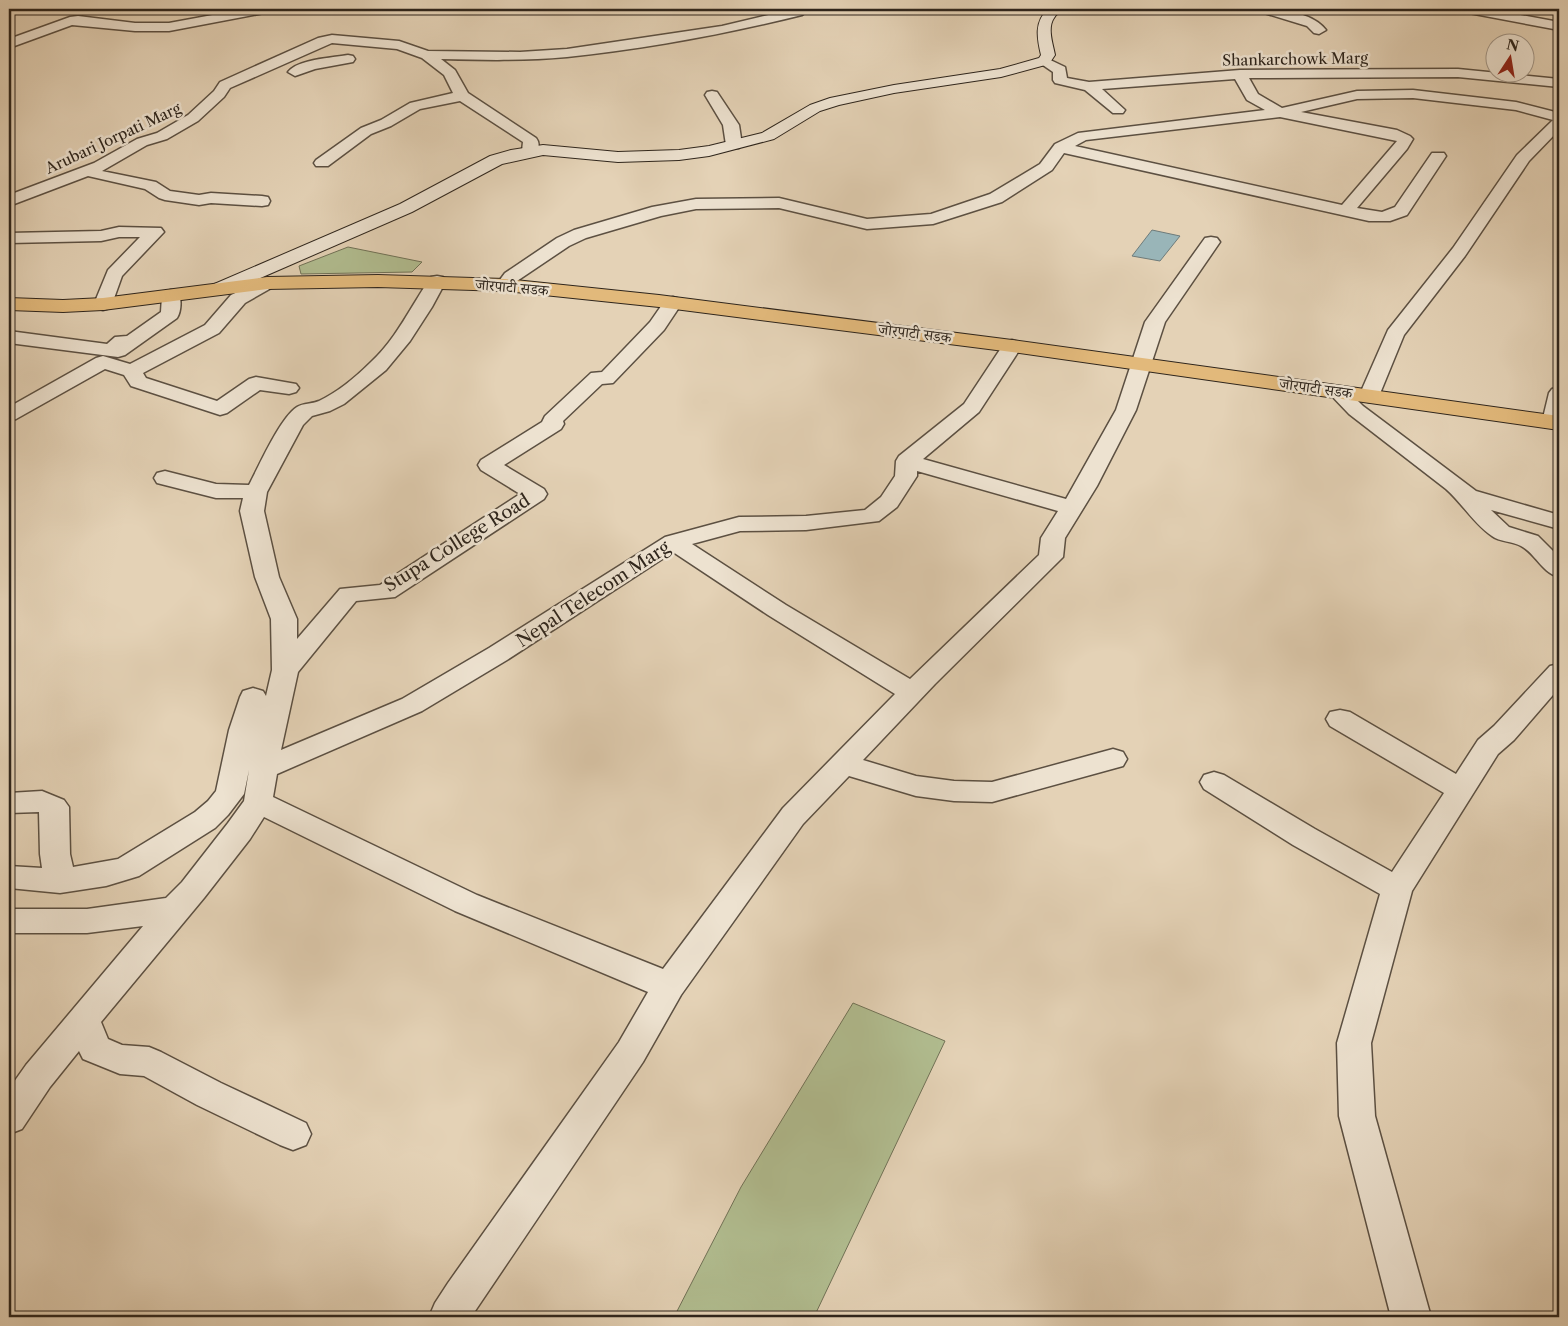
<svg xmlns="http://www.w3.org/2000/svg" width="1568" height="1326" font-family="'Libre Caslon Text','Noto Serif Devanagari',serif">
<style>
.green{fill:#b1bd90;stroke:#707156}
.water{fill:#99b5b8;stroke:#6e7b7a}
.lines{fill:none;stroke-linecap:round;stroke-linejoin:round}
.street-casing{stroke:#5c5042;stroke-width:3}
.secondary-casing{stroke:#2e251c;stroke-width:2}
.primary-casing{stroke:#2e251c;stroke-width:2}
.street{fill:#ede2d0;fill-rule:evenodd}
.secondary{fill:#ede2d0;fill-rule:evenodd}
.primary{fill:#e2b97b;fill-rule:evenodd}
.labels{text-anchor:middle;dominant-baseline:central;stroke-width:5;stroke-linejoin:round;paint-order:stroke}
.far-street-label{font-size:15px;fill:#2e251c;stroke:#ede2d0}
.street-label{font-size:18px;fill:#2e251c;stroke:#ede2d0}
</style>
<rect width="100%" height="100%" fill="#e4d2b6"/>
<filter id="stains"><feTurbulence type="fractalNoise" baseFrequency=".004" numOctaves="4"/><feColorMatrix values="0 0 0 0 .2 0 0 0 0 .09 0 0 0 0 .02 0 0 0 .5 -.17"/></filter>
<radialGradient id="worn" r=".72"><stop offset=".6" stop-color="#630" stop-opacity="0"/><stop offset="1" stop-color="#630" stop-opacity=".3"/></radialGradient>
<path class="green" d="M 348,247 L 422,262 L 412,272 L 301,274 L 299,266 Z
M 853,1003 L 945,1041 L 814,1317 L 674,1317 L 741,1187 Z"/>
<path class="water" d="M 1152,230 L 1180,236 L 1160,261 L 1132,256 Z"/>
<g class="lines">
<defs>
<path id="street" d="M 245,9 L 270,9 L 264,13 L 169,31 L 135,31 L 72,25 L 9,48 L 9,39 L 70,17 L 78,16 L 135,23 L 169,23 Z
M 794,9 L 809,9 L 802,15 C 726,34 645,49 567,57 C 525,61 483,60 441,59 L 455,70 L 468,93 L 536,138 C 540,143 539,149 536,154 L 524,154 L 522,151 L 523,142 L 460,101 L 420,109 L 391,126 L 371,134 L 328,166 L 316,166 L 314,163 L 316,160 L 361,128 L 381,120 L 410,103 L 453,93 L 444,75 L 422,58 L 397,49 L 332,43 L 230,88 L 224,97 L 198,121 L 167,139 L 147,145 L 102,171 L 156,182 L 170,191 L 199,195 L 211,193 L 262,196 L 268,197 L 270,201 L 268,205 L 262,206 L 211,203 L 199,205 L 165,200 L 159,198 L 145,189 L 88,176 L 9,206 L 9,195 L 94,163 L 137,139 L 157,133 L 188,115 L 214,91 L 220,82 L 318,38 L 332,35 L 399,41 L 428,51 L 520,52 L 567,49 L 722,26 Z
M 1259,9 C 1280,9 1312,12 1326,30 L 1319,34 L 1314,33 L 1307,26 L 1261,12 Z
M 1463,9 L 1488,9 L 1559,22 L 1559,30 L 1469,13 L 1465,12 Z
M 348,55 L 353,56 L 355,59 L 353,62 L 315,69 L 295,76 L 288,72 C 298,59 332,58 348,55 Z
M 1044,57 L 1065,67 L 1067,78 L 1089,82 L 1240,70 L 1458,69 L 1559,79 L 1559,87 L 1458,77 L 1249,78 L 1258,94 L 1282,108 L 1357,91 L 1413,90 L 1516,102 L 1559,113 L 1559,130 L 1529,161 L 1465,256 L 1404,335 L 1379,396 L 1376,400 L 1369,402 L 1362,400 L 1359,396 L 1388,330 L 1453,248 L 1517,155 L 1553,120 L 1516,110 L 1413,98 L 1357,99 L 1301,112 L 1397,130 L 1410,136 L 1413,139 L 1407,149 L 1357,208 L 1382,212 L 1395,207 L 1432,153 L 1444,153 L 1446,156 L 1407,215 L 1390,221 L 1369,221 L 1064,153 L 1052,170 L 1002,202 L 933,224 L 867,229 L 779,208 L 696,209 L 661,216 L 586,238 L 569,246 L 517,281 C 512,289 509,291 499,289 L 496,285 L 505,273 L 557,238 L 574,230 L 652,207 L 696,199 L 779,198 L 867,219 L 931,214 L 990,194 L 1040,164 L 1055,144 L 1078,133 L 1265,110 L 1247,100 L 1235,79 L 1102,89 L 1125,110 L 1123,113 L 1113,113 L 1085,90 L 1055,83 L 1053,80 L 1053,72 L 1037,61 ZM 1280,117 L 1397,141 L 1342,205 L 1075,146 L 1086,140 Z
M 712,91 L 717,92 L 739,125 L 742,145 L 739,148 L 729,148 L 726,145 L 723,125 L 705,95 L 707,92 Z
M 119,227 L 161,228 L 164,232 L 122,276 L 112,304 L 110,308 L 103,310 L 96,308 L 94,304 L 108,270 L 140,237 L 119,237 L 101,241 L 9,243 L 9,233 L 101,231 Z
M 1211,237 L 1217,238 L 1220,242 L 1165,322 L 1136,410 L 1097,486 L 1065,538 L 1063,557 L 935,684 L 863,760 L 916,776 L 954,781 L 992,782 L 1113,749 L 1123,752 L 1127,759 L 1123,766 L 992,802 L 954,801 L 916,796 L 849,776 L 803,824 L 681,995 L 643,1062 L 471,1317 L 429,1317 L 435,1303 L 448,1283 L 619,1042 L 648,992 L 455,911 L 264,817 L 250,839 L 204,898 L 101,1022 L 108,1039 L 122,1045 L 149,1047 L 161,1052 L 221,1083 L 306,1123 L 311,1134 L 306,1145 L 293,1150 L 280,1145 L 197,1105 L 144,1076 L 120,1074 L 83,1059 L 79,1051 L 50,1087 L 22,1129 L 9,1134 L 9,1089 L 26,1065 L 143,926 L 87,933 L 9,933 L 9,909 L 87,909 L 166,898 L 182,882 L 228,823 L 244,801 L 249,770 L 244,794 L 228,815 L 215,828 L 139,876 L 106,886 L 60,893 L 9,888 L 9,866 L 42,868 L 40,854 L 39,812 L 9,813 L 9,793 L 42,791 L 64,800 L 69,807 L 70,854 L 73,867 L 118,859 L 195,812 L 208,801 L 216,791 L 229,730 L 240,697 L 243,691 L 253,688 L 263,691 L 266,696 L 272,670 L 271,619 L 255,577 L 240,511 L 243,498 L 216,498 L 157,483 L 154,478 L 157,473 L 165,471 L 216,484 L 249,485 C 259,466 280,418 297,407 C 303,403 312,404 319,401 C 338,392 357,376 371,362 C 397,338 411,306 431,277 L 437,276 L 443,277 L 446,281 L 432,307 L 410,341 L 386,370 L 344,404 L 330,411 L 312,416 L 303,425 L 267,492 L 264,511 L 279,577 L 297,619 L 297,639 L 340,589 L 380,585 L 520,494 L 481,470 L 478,465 L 481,460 L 542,422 L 545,416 L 591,373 L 602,372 L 650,322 L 666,299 L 673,297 L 680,299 L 682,303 L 664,330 L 613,383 L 602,384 L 563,421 L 564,424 L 561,429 L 504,465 L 544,489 L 547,494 L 544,499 L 395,597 L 356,601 L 298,672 L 281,750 L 402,699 L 489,648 L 665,537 L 739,517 L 806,516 L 865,510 L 881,497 L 895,476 L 896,461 L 899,456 L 964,404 L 1005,342 L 1012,340 L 1019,342 L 1022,346 L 979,412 L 923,459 L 1066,499 L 1116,410 L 1145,322 L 1205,238 ZM 917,471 L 1058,511 L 1041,538 L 1039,555 L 910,679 L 786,605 L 692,544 L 740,531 L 806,530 L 879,521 L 897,507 L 917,476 ZM 673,552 L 768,615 L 895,694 L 783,808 L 663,969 L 477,895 L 273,797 L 277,774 L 422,711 L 507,660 Z
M 267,278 L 273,279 L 276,283 L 273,287 L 245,303 L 219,333 L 143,373 L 146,378 L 217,401 L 249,379 L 256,377 L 296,384 L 299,388 L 296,392 L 289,394 L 260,390 L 227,413 L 220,415 L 131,386 L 124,375 L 105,369 L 16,419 L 9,421 L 9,407 L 96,358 L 103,356 L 130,364 L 205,325 L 231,295 Z
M 171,290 L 178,292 C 182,299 181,312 177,318 L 125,355 L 118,357 L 9,343 L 9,331 L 107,344 L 115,337 L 127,336 L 161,312 L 162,296 L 164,292 Z
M 1338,386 L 1345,388 L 1363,406 L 1395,430 L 1476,491 L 1559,515 L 1559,529 L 1491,510 L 1509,527 L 1538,536 L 1559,557 L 1559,577 C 1542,573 1536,554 1521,546 C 1512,541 1500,542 1492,536 C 1475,525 1462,503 1446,489 L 1349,414 L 1328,392 L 1331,388 Z
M 1559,387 L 1559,427 L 1553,428 L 1545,427 L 1542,422 L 1549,393 L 1552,389 Z
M 1559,664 L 1559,688 L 1514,740 L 1498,754 L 1412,891 L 1371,1043 L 1375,1116 L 1431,1317 L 1391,1317 L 1339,1116 L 1337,1043 L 1380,894 L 1293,845 L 1204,789 L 1200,782 L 1204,775 L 1214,772 L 1224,775 L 1315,829 L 1392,872 L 1444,793 L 1330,726 L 1326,719 L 1330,712 L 1340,710 L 1350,712 L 1456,774 L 1478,740 L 1494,726 L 1550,666 Z"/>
<path id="secondary" d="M 1048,9 L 1063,9 C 1060,12 1056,14 1054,18 C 1047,28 1053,44 1055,55 L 1049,64 L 1001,77 L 894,93 L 839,105 L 820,111 L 774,139 L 709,156 L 679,160 L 618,162 L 543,155 L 502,164 L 412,212 L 226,293 L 219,295 L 212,293 L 209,289 L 212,285 L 400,204 L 490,156 L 511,150 L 543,145 L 618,152 L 679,150 L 709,146 L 762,133 L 810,105 L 830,98 L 894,85 L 1000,69 L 1039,58 L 1041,55 C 1037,38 1034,22 1048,9 Z"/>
<path id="primary" d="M 378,275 L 505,279 L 659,295 L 1012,340 L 1559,416 L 1559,430 L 1012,352 L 659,307 L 505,291 L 378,287 L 267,289 L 103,310 L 63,312 L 9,310 L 9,298 L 63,300 L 103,298 L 267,277 Z"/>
</defs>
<use href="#street" class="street-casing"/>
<use href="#secondary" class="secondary-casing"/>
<use href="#primary" class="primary-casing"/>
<use href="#street" class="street"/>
<use href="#secondary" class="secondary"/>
<use href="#primary" class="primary"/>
</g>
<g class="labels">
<g class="far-street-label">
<text transform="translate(1295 59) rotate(-1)">Shankarchowk Marg</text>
<text transform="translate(113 138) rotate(-25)">Arubari Jorpati Marg</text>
<text transform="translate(512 287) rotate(5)">जोरपाटी सडक</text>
<text transform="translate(915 333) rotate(7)">जोरपाटी सडक</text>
<text transform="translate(1316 388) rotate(8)">जोरपाटी सडक</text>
</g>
<g class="street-label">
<text transform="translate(457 543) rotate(-32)">Stupa College Road</text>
<text transform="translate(593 594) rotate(-33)">Nepal Telecom Marg</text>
</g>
</g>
<rect width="1568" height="1326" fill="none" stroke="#e4d2b6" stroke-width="30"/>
<rect x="10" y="10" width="1548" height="1306" fill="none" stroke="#2e251c" stroke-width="2.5"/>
<rect x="15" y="15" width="1538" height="1296" fill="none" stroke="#2e251c"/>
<g transform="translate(1510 58) rotate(12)"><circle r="24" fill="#ede2d0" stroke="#a19688"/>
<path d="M0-4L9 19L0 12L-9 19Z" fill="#8f2418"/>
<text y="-8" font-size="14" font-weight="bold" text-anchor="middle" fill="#2e251c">N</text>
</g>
<rect width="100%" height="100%" filter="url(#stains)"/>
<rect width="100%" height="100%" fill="url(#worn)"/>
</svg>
